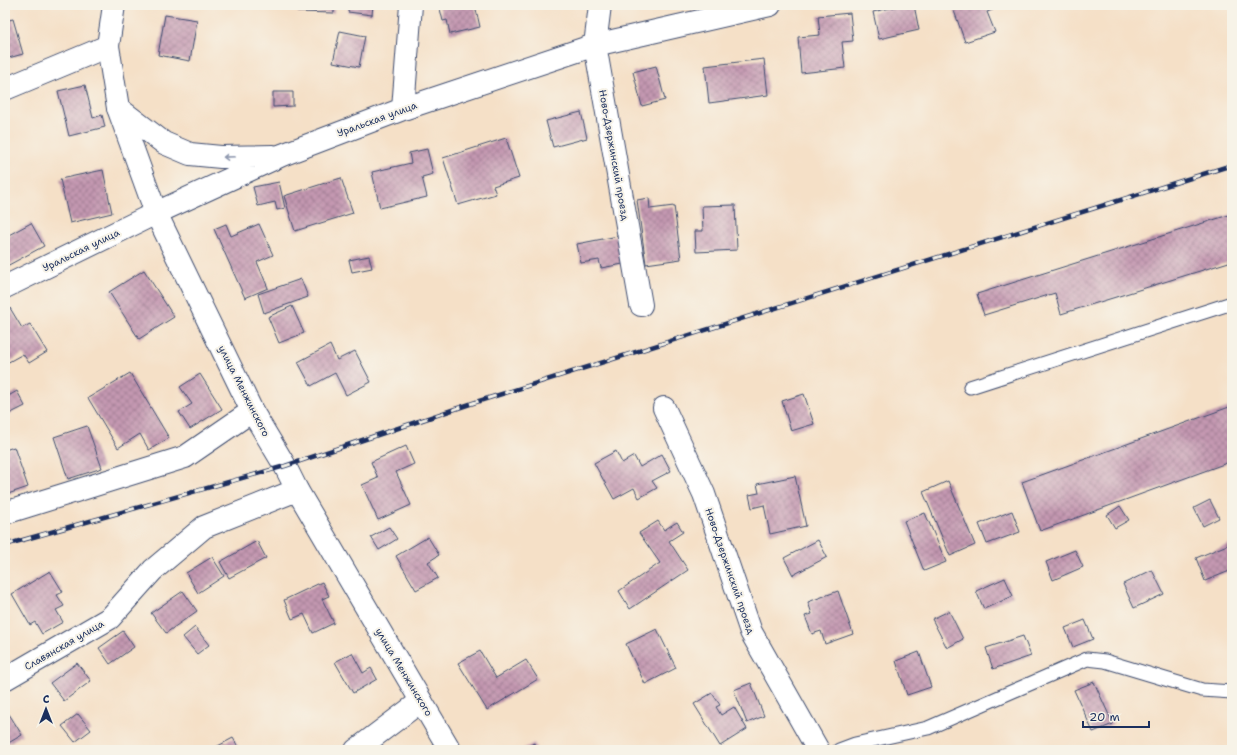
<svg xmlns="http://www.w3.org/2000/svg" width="1237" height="755" font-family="'Shantell Sans',sans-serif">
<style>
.building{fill:url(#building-cross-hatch)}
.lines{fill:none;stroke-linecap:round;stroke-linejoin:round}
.service-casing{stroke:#3c4a6e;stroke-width:15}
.minor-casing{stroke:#3c4a6e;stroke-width:24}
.tertiary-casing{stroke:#3c4a6e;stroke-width:24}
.service{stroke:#fff;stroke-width:13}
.minor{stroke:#fff;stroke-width:22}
.tertiary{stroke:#fff;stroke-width:22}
.rail-casing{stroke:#1b2f5e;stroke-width:4.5}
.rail{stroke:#f7f3e8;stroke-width:3;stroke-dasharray:9;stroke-linecap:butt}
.oneway{stroke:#8d97ae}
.labels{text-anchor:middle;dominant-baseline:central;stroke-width:4;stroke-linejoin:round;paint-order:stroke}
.street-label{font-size:10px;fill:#1b2f5e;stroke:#f7f3e8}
</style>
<defs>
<pattern id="building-cross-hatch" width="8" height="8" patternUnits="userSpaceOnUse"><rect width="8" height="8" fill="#c498b1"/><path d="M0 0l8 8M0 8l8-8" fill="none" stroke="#9e7c93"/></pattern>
</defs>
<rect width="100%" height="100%" fill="#f7f3e8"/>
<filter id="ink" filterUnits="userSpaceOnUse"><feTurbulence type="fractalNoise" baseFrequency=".025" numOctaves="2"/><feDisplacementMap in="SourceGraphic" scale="8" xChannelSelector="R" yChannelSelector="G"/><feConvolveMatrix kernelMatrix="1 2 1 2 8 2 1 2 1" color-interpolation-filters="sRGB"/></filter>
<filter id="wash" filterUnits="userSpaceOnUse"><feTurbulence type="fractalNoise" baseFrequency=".012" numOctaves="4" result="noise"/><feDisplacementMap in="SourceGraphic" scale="16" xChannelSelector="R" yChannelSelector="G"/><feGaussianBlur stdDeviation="0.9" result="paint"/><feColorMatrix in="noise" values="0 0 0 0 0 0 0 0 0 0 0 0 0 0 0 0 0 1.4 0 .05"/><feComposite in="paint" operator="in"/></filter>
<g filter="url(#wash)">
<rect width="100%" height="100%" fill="#f5e0c7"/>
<g id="blocks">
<path class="building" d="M 297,5 L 334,5 L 334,13 L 297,12 Z
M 349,5 L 373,5 L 372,15 L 348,12 Z
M 439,5 L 475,5 L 480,27 L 450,34 L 447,20 L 443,21 Z
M 903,5 L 914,5 L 919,30 L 879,39 L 873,12 Z
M 952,5 L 1005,5 L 987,12 L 995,32 L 965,42 Z
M 850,13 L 853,41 L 842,42 L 845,68 L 801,73 L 798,37 L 820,35 L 818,16 Z
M 165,15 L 197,20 L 190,61 L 158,55 Z
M 13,19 L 23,54 L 5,59 L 5,21 Z
M 340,31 L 365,36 L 359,67 L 333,62 Z
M 764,59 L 768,95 L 709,103 L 705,66 Z
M 656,66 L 665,100 L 642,106 L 633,72 Z
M 85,85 L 93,118 L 102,115 L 105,127 L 69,136 L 58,91 Z
M 273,92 L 293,92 L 293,106 L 273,107 Z
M 581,112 L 587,138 L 553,147 L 546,121 Z
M 506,138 L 519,178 L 493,186 L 496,194 L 458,205 L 443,158 Z
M 427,149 L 433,174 L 422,177 L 427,197 L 380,208 L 372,172 L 411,163 L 409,153 Z
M 103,170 L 112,213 L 70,223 L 60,179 Z
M 341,178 L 353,213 L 295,231 L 284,196 Z
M 279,182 L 285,208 L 277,210 L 275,202 L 258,206 L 253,187 Z
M 649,198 L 650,209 L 674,206 L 681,259 L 646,264 L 637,200 Z
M 735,205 L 737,250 L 696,252 L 695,231 L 703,231 L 702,206 Z
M 1232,214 L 1232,261 L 1061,314 L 1055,293 L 984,315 L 977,294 Z
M 31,223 L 44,246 L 5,267 L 5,237 Z
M 226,224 L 231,236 L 259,224 L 273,255 L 257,262 L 268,288 L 245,298 L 214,229 Z
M 618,236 L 623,264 L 601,268 L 599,260 L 581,263 L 577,244 Z
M 369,256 L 372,268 L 352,272 L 349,260 Z
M 144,270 L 174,317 L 139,339 L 109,292 Z
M 301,279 L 308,297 L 264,313 L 258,294 Z
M 292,306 L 304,333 L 279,343 L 268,317 Z
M 10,308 L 22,328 L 30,324 L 47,352 L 29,363 L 23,354 L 5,364 L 5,311 Z
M 330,345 L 337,360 L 355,351 L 371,382 L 346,395 L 335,373 L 311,386 L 298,362 Z
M 130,373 L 169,438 L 149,450 L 140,434 L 118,448 L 88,398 Z
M 200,374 L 222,409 L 190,429 L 179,412 L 192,404 L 180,387 Z
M 17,391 L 25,406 L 5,416 L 5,398 Z
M 804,394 L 814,424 L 791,431 L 782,401 Z
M 1232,406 L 1232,461 L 1040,531 L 1022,482 Z
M 87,426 L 102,468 L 68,479 L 54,437 Z
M 406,446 L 414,464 L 396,472 L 411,505 L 378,520 L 362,485 L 378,478 L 371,462 Z
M 14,447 L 28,487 L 5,495 L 5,450 Z
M 616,451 L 622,463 L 634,456 L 640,467 L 662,454 L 671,471 L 652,481 L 657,488 L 639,498 L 634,488 L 614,499 L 594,463 Z
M 795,476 L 806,526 L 770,534 L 764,505 L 752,508 L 749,495 L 759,493 L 757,484 Z
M 948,481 L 975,545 L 950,556 L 923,492 Z
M 1210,500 L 1219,518 L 1203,526 L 1194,508 Z
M 1120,506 L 1129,520 L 1115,528 L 1107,515 Z
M 1012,511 L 1020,532 L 987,544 L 979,524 Z
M 925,513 L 946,562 L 924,571 L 904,521 Z
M 658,521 L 664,530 L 677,522 L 683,532 L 669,541 L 688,570 L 630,609 L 619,591 L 660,563 L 639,533 Z
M 389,527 L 397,539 L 379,550 L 371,537 Z
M 428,537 L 439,555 L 428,562 L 438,578 L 416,590 L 396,556 Z
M 818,540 L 827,557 L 793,575 L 784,558 Z
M 257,541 L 266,558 L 229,578 L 220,562 Z
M 1232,543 L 1232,570 L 1205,581 L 1196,558 Z
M 1075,550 L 1083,567 L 1053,580 L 1046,562 Z
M 212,557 L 224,576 L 198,593 L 186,573 Z
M 1152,570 L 1164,594 L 1134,608 L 1123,584 Z
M 50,571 L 63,592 L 57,595 L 64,606 L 56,610 L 63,622 L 42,634 L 35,622 L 30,625 L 12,594 Z
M 1005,578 L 1013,596 L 984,609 L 976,591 Z
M 322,582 L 329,596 L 322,599 L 334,623 L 313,633 L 304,614 L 292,619 L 284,600 Z
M 183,591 L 197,611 L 166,633 L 151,613 Z
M 838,591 L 853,634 L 825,644 L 821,631 L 812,634 L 805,616 L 812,614 L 808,602 Z
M 949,611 L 963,639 L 947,648 L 932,619 Z
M 1085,620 L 1093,639 L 1073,647 L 1065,628 Z
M 195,627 L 209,645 L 197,654 L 183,637 Z
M 657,629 L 676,668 L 645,684 L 626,644 Z
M 123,631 L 134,647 L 110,664 L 99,648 Z
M 1023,636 L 1031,656 L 993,669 L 986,648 Z
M 480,651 L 496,678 L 526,660 L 538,679 L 487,710 L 458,663 Z
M 919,652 L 931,687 L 907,695 L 896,661 Z
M 352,653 L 363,673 L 371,668 L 377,679 L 353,693 L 335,662 Z
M 77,663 L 91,681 L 64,701 L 50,683 Z
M 1094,682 L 1113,724 L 1093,732 L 1074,690 Z
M 751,683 L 764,716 L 747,723 L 734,690 Z
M 712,693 L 720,705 L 716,707 L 721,715 L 734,707 L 747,729 L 720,746 L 694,704 Z
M 9,714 L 22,735 L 5,745 L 5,717 Z
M 78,714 L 91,730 L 75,742 L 62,726 Z
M 233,738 L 240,750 L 218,750 L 216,747 Z
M 534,743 L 537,750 L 521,750 Z"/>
</g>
</g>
<g filter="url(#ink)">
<use href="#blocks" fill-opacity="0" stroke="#3c4a6e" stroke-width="1"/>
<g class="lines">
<defs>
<path id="service" d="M 970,387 L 1232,303
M 839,750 L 855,744 L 928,728 L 1087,659 L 1105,661 L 1202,690 L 1232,692"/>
<path id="minor" d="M 600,5 L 595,45 L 641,305
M 5,89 L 108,46
M 118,108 L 164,143 L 190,154 L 221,157 L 273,156
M 403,109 L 411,5
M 5,287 L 156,213 L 282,155 L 403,109 L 595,45 L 770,5
M 664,408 L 704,494 L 751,632 L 818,750
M 5,513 L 185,457 L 252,411
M 5,679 L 110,618 L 153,570 L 204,527 L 297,490
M 356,750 L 421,701"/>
<path id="tertiary" d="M 114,5 L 108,46 L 118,108 L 156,213 L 252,411 L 285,466 L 297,490 L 450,750"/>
</defs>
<use href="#service" class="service-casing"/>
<use href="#minor" class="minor-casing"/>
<use href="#tertiary" class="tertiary-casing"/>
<use href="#service" class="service"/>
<use href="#minor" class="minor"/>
<use href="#tertiary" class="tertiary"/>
<defs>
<path id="rail" d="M 5,545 L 285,466 L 476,402 L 1232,165"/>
</defs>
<use href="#rail" class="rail-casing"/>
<use href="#rail" class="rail"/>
</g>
<defs><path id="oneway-shaft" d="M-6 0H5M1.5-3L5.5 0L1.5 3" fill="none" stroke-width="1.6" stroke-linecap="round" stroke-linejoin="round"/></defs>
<use class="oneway" href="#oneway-shaft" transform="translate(229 157) rotate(178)"/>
</g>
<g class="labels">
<g class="street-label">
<text transform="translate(377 119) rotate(-20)">Уральская улица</text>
<text transform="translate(614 155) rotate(80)">Ново-Дзержинский проезд</text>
<text transform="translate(81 250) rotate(-26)">Уральская улица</text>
<text transform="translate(244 391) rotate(63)">улица Менжинского</text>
<text transform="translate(730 571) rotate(71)">Ново-Дзержинский проезд</text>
<text transform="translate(64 645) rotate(-30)">Славянская улица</text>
<text transform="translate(404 672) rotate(59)">улица Менжинского</text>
</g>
</g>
<rect width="1237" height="755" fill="none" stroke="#f7f3e8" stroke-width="20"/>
<g transform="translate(46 709)" stroke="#f7f3e8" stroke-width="3" paint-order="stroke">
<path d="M0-3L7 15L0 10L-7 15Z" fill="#1b2f5e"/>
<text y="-6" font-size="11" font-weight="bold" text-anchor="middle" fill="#1b2f5e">С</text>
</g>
<path d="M1083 721v6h66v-6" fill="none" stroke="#1b2f5e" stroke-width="2"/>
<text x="1089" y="721" font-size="12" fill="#1b2f5e" stroke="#f7f3e8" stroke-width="3" paint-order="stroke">20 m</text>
</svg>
